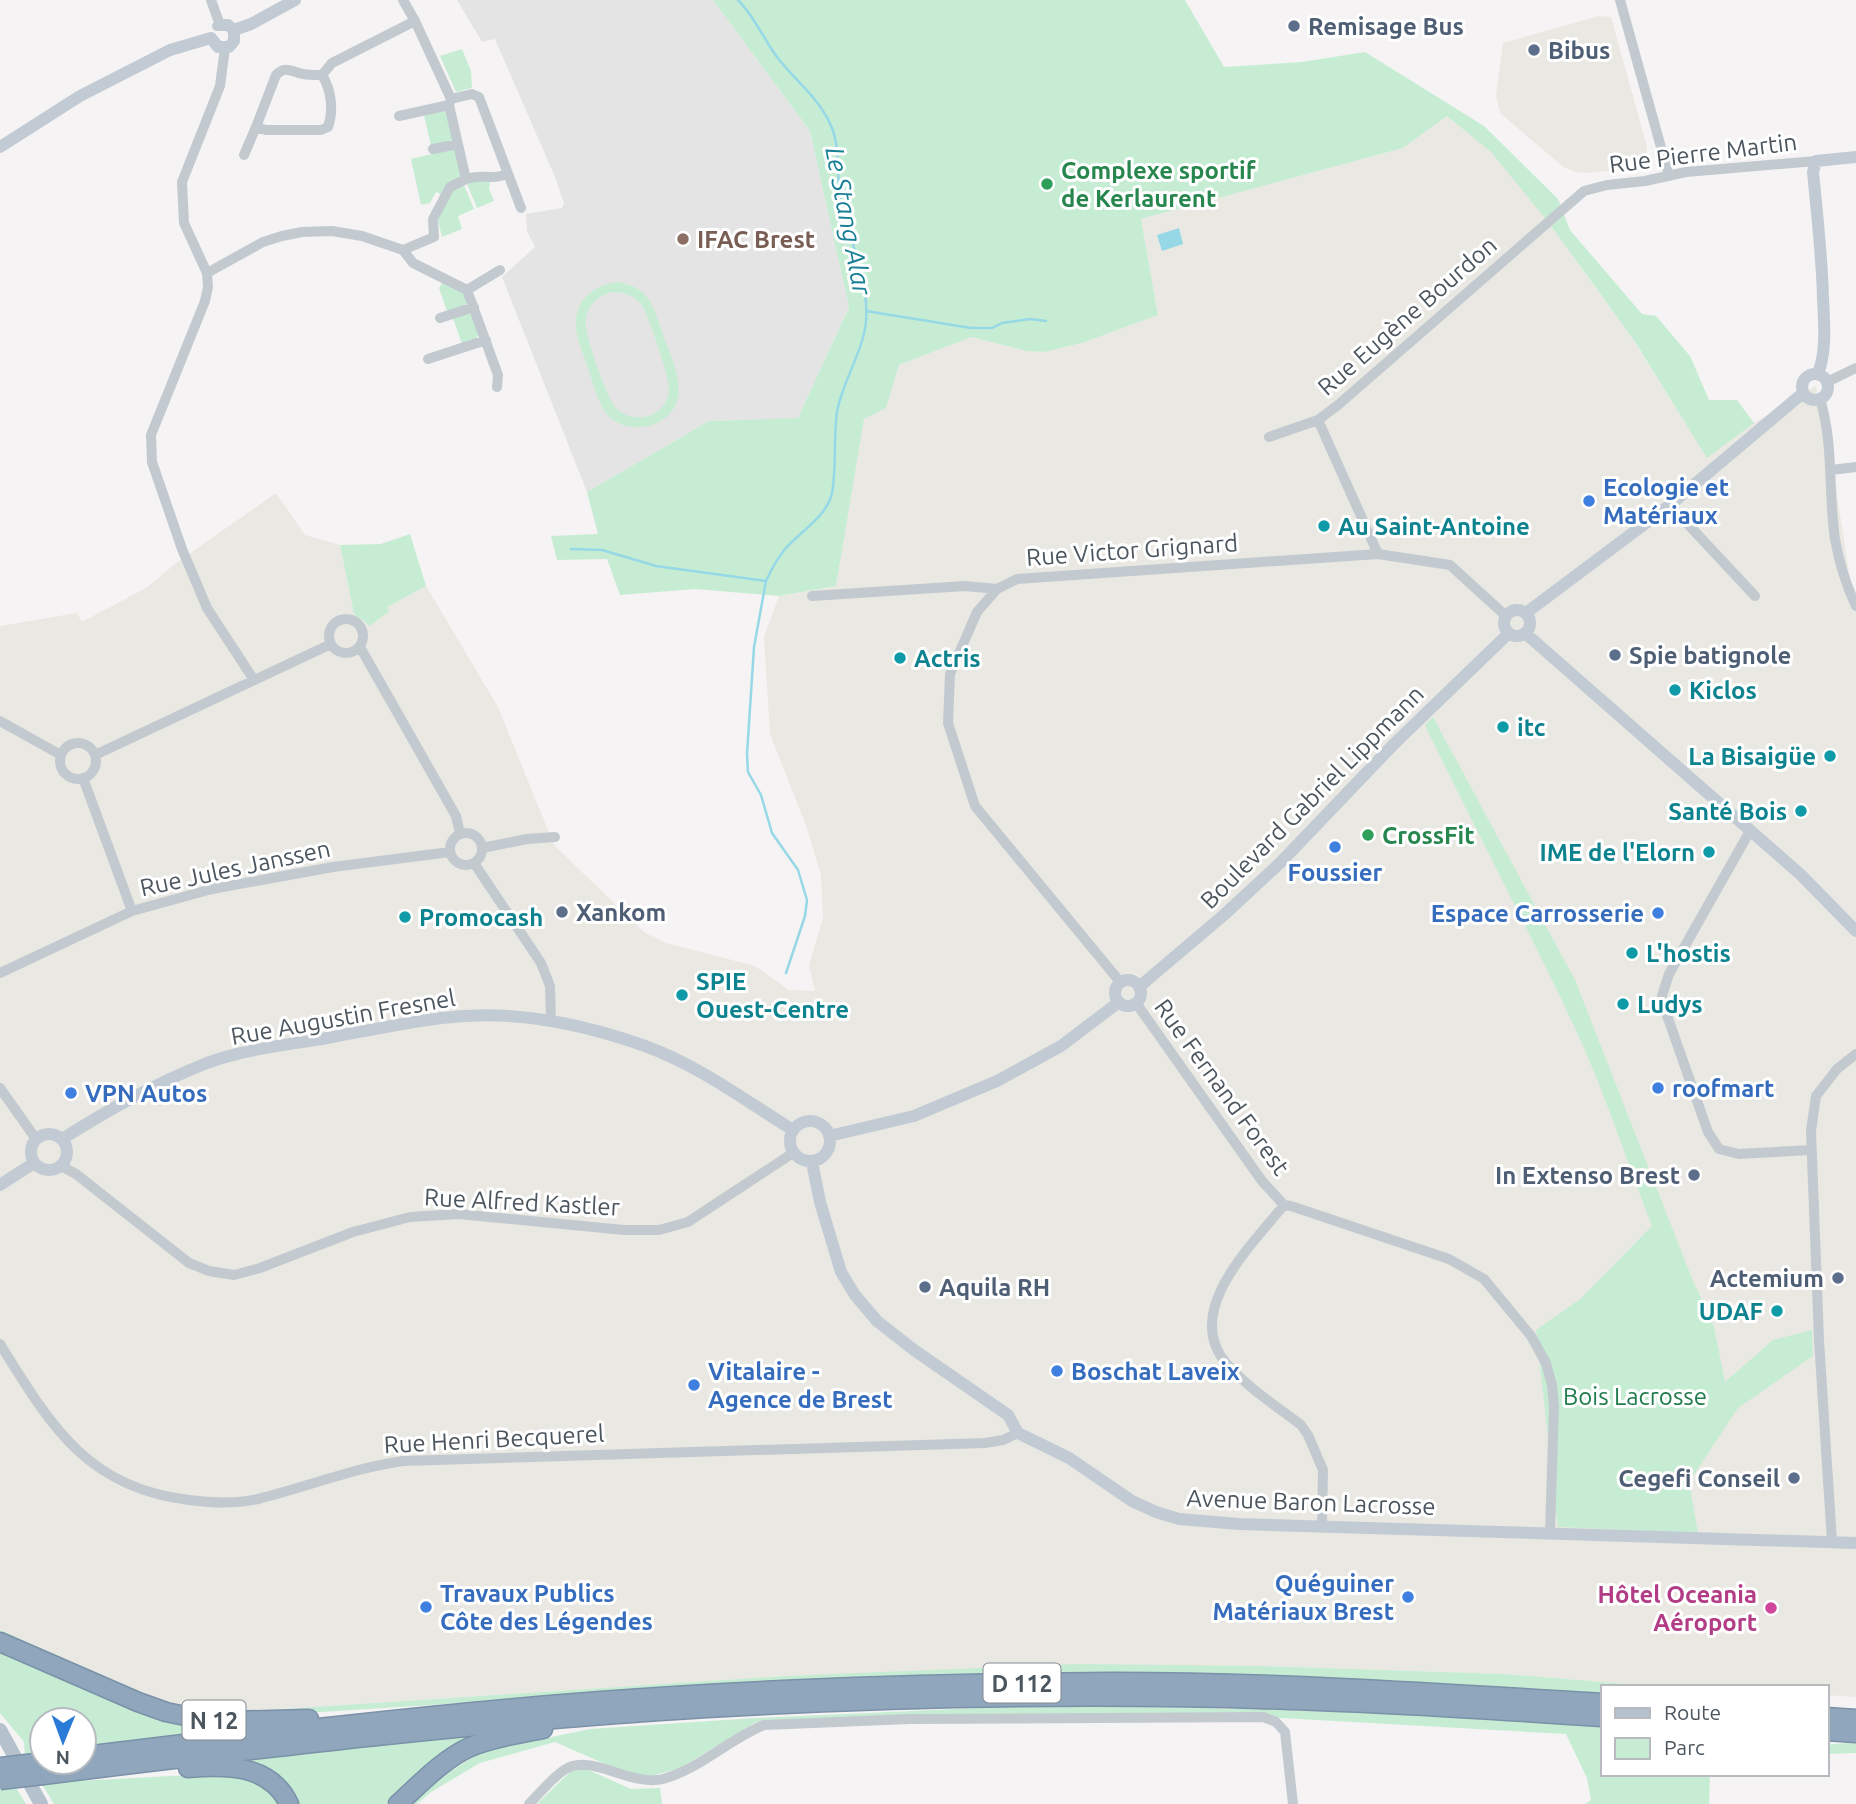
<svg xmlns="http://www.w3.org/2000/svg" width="1856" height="1804" font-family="Ubuntu,sans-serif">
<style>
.commercial{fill:#eae8e2}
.education{fill:#e5e4e4}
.green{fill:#c6edd4;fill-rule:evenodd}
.water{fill:#97d8e6}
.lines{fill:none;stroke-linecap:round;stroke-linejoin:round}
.stream{stroke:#97d8e6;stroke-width:2.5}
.highway-casing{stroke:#7a91a8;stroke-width:21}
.street{stroke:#c2cad0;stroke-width:10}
.secondary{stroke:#c2cbd4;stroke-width:12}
.primary{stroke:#b5c2ce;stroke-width:14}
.highway{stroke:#8fa6bc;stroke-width:18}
.highway-bridge-casing{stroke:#7a91a8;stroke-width:21;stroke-linecap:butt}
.highway-bridge{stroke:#8fa6bc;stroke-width:18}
.service-dot{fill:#5c6f8a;stroke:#fff;stroke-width:2.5}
.leisure-dot{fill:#2e9e5b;stroke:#fff;stroke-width:2.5}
.education-dot{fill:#8d6e63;stroke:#fff;stroke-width:2.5}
.shop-dot{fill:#3f7fe0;stroke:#fff;stroke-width:2.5}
.culture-dot{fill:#0f9aa8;stroke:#fff;stroke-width:2.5}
.hotel-dot{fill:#d1479c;stroke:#fff;stroke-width:2.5}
.labels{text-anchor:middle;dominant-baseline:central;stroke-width:6;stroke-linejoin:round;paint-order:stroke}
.shield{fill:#fff;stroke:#82898f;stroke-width:2}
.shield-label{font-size:23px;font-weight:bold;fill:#4c565f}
.service-label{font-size:24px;font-weight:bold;fill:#4e5e75;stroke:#fff;text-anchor:start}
.street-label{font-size:24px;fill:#4c565f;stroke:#fff}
.leisure-label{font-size:24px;font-weight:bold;fill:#27864d;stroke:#fff;text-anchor:start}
.education-label{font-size:24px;font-weight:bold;fill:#785e54;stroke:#fff;text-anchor:start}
.shop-label{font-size:24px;font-weight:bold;fill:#366cbe;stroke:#fff;text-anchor:start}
.culture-label{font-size:24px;font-weight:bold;fill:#0d838f;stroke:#fff;text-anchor:start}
.park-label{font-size:24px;fill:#207c4c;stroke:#fff}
.hotel-label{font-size:24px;font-weight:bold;fill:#b23c85;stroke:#fff;text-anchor:end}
.water-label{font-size:26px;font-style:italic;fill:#187f96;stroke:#fff}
</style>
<rect width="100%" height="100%" fill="#f5f3f3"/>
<path class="commercial" d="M 1599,16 L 1611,17 L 1647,147 L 1646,155 L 1633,168 L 1589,173 L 1576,172 L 1563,167 L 1500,113 L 1496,95 L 1503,43 Z
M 1447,116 L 1490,150 L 1549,223 L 1631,337 L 1707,457 L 1754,423 L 1816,386 L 1835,483 L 1852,591 L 1856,600 L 1856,1697 L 1826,1695 L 1826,1687 L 1666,1687 L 1504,1674 L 1263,1666 L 784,1676 L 238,1712 L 175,1707 L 0,1630 L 0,626 L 77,613 L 82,622 L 146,588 L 175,564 L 276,493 L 305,535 L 340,545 L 354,614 L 370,626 L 387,607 L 426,586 L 498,707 L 554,845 L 644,932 L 666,943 L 755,966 L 789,990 L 815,991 L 809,965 L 823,918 L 821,875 L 807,828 L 770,734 L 764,637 L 779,596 L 836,586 L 864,418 L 886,408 L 899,365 L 971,337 L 1027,351 L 1044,352 L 1082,343 L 1158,315 L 1141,219 L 1403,148 Z"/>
<path class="education" d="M 457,0 L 713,0 L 810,131 L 849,306 L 798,419 L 709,421 L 587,492 L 502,277 L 535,247 L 527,231 L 526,214 L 562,208 L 564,203 L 555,177 L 495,39 L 482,42 Z"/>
<path class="green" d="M 713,0 L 1185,0 L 1224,67 L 1302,62 L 1365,52 L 1484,126 L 1558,199 L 1570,230 L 1642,314 L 1656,316 L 1690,356 L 1709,400 L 1737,400 L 1754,423 L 1707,458 L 1635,342 L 1549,223 L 1491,152 L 1447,116 L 1403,148 L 1141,219 L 1158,315 L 1082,343 L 1044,352 L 1027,351 L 971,337 L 899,365 L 886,408 L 864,419 L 836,586 L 779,596 L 695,589 L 620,595 L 607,559 L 557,560 L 551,536 L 598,534 L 587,492 L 709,421 L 798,418 L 849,307 L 810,131 Z
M 462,49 L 471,71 L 472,88 L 456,92 L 440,56 Z
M 443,110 L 446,112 L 453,138 L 451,141 L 431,146 L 424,115 Z
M 453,149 L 456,151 L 461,174 L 458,179 L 444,187 L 442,195 L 436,192 L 430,203 L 421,205 L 411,159 Z
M 480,178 L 490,182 L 489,189 L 494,201 L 477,208 L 467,184 Z
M 464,185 L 474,209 L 458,216 L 462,229 L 442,237 L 438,220 L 453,190 Z
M 618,282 C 628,284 640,288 646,296 C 655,307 659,323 663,335 C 674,364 694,402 659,422 C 643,431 618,429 606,413 C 597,401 593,382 588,368 C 584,355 577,341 576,327 C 574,301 594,284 618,282 ZM 612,292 C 623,292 634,295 641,304 C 648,313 670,379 669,390 C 667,417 634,426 616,408 C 607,399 588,342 586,327 C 585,322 586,316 588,311 C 592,301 602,295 612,292 Z
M 442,283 L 465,294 L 467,301 L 466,305 L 447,311 L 439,288 Z
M 469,313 L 473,315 L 479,333 L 476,339 L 462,344 L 453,318 Z
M 410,534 L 426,586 L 387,607 L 389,611 L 370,626 L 354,614 L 340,545 L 381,544 Z
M 1433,717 L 1575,980 L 1691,1276 L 1714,1327 L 1725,1382 L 1773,1340 L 1812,1330 L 1813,1356 L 1738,1408 L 1689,1482 L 1698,1533 L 1558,1527 L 1536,1330 L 1580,1299 L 1652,1226 C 1629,1167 1609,1105 1583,1046 C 1534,937 1476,833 1425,725 Z
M 0,1630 L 175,1707 L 238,1712 L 784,1676 L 1077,1664 L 1263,1666 L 1504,1674 L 1666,1687 L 1602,1687 L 1602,1693 L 1452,1684 L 1250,1676 L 537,1698 L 323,1712 L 197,1715 L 167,1709 L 0,1637 Z
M 0,1645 L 239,1728 L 84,1747 L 84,1720 L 42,1720 L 42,1754 L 25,1756 L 24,1742 L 0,1713 Z
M 1026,1706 C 1218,1707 1410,1712 1602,1725 L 1602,1774 L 1710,1774 L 1709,1804 L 1585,1804 L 1591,1800 L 1587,1778 L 1566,1734 L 1281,1718 L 1251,1714 L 854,1717 L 756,1722 L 680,1768 L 648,1777 L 621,1771 L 555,1742 L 480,1763 L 431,1792 L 417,1804 L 409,1804 L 432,1783 L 481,1752 L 590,1729 L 755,1718 Z
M 477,1734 L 478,1738 L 438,1759 L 386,1804 L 295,1804 C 281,1784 269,1767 244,1761 L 244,1759 Z
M 1856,1742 L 1856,1753 L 1826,1754 L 1826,1745 Z
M 584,1768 L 631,1789 L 660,1788 L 662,1804 L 537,1804 L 571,1771 Z
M 189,1775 L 245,1776 L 266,1786 L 280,1804 L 54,1804 L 41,1783 Z
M 15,1786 L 26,1804 L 0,1804 L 0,1788 Z"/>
<path class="water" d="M 1179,228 L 1183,244 L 1162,251 L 1157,235 Z"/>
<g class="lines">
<path class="stream" d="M 738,0 C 755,17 763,38 777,57 C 795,81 820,98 832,128 C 841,151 836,178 841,202 C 850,243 869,279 866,321 C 864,350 842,382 837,412 C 833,438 837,476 831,497 C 824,518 799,533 785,549 C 777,559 771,570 766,581 L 754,647 L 747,754 L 748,772 L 761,795 L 772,833 L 798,870 L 807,900 L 805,916 L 786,973
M 866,311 L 971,328 L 992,328 L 1002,323 L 1030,319 L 1046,321
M 571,549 L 602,550 L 656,566 L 766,581"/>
<defs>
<path id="highway" d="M 0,1642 L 138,1702 L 166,1712 L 195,1718 L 232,1721 L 309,1719
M 1826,1717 L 1856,1719
M 1826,1731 L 1856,1733
M 84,1756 C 256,1735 428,1714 601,1701 C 771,1688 942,1683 1113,1682 C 1276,1682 1440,1693 1602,1703
M 188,1768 C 226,1765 270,1764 289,1804
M 43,1775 C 264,1748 485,1721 707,1708 C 901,1697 1095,1693 1289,1700 C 1393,1703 1498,1710 1602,1717
M 398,1804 C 420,1784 442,1760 470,1747 C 493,1737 519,1734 543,1729"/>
</defs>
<use href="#highway" class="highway-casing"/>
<path class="street" d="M 211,0 L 220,25 L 217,26
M 403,0 L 415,21 L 451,99 L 449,105 L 466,179 L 450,187 L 433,219 L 434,237 L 403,250
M 1620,0 L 1669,176
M 225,48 L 220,86 L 182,182 L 184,223 L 207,273 L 208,287 L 205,301 L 151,435 L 152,462 L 182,549 L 207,608 L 254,680
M 322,75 C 331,89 334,110 328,127 L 321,130 L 266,130 L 256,127 L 276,75 C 286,65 291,72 303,74 C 309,75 316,75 322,75 L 332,63 L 415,21
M 451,99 L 472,94 L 479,97 L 521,208
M 399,116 L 449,105
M 433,149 L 458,144
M 244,155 L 256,127
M 466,179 C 484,173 491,181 507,174
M 207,273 L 263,242 L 282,236 L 302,232 L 332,231 L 362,236 L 403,250 L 413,263 L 467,290 L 498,375 L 497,387
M 467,290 L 500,270
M 440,318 L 474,307
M 428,359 L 486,340
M 1827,382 L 1856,368
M 1820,399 C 1834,444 1828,492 1835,539 C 1839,562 1846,585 1856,606
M 1318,420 L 1378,554
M 1269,437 L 1318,420 L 1338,405 L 1584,191 L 1607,185 L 1645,181 L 1686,172 L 1816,161
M 1831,470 L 1856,467
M 1670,505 L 1755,596
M 812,596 L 965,586 L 997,589
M329 636a17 17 0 1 1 34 0a17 17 0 1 1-34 0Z
M 360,647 L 456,816 L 460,834
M 0,721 L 61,755
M60 761a18 18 0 1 1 36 0a18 18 0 1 1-36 0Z
M 95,755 L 331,644
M 83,778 L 132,911
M 1750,831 L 1669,974 L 1662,996 L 1663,1004 L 1708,1132 L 1719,1149 L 1739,1154 L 1811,1150
M450 849a16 16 0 1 1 32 0a16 16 0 1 1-32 0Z
M 482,848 L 527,839 L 555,837
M 474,863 L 541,963 L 550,986 L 551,1021
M 0,973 L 132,911 L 212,889 L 333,867 L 450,852
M 1121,983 L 975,806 L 948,723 L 950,674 L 977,612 L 997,589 L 1017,579 L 1378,554 L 1450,565 L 1506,616
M 1136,1003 L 1262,1181 L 1284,1205 L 1291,1206 L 1449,1259 L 1484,1279 L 1531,1336 L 1546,1363 L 1552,1385 L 1554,1407 L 1550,1532
M 0,1088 L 36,1139
M 61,1166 L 76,1174 L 189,1263 L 209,1271 L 234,1275 L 260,1268 L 353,1232 L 410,1217 L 458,1214 L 624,1230 L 659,1230 L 688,1222 L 793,1153
M 1284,1205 C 1252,1245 1182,1311 1226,1363 C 1247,1387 1276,1406 1301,1425 L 1308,1435 L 1323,1470 L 1322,1526
M 0,1344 C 50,1424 86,1488 189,1500 C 211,1503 236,1504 258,1499 C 307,1487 353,1468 403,1461 L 985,1443 L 1003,1440 L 1018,1433
M 1832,1542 L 1819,1340 L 1811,1131 L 1816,1096 L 1837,1069 L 1856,1054
M 529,1804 C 540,1793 551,1779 564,1770 C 590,1752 630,1787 663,1779 C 700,1769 729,1739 764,1725 L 910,1719 L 1263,1717 L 1276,1722 L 1285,1732 L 1293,1804"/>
<path class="secondary" d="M 220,25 L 228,25 L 234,30
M 234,30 L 251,24 L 295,0
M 211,38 L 218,47 L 229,47 L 234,41 L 234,30
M 0,147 L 80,96 L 170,50 L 211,38
M1802 387a13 13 0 1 1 26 0a13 13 0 1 1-26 0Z
M 1818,374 C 1827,349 1824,324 1823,298 C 1822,256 1817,214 1813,172 L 1816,161 L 1856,157
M1504 623a13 13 0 1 1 26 0a13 13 0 1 1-26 0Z
M 1526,613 L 1670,505 L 1803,393
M 1525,633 L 1801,875 L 1856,931
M1115 993a13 13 0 1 1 26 0a13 13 0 1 1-26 0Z
M 1139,987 L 1225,914 L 1281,862 L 1394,744 L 1509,633
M790 1141a20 20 0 1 1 40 0a20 20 0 1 1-40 0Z
M31 1152a18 18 0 1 1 36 0a18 18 0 1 1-36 0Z
M 829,1136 L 914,1116 L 997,1081 L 1061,1046 L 1119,1002
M 62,1139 C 110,1109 154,1084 207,1063 C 245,1049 287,1045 327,1038 C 365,1031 403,1023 442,1018 C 510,1009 581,1023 645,1046 C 698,1065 746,1101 793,1130
M 812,1162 L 820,1202 L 841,1272 L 855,1295 L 877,1321 L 914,1350 L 1008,1415 L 1018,1433 L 1069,1458 L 1132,1501 L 1156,1512 L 1179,1519 L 1239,1524 L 1856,1543
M 0,1185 L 34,1163"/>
<path class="primary" d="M 0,1730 L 41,1804"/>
<use href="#highway" class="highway"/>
<defs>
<path id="highway-bridge" d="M 0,1767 L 35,1763
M 0,1780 L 43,1775"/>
</defs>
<use href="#highway-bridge" class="highway-bridge-casing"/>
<use href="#highway-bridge" class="highway-bridge"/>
</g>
<g class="service-dot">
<circle cx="1294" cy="26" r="7"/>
<circle cx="1534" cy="50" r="7"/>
<circle cx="1615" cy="655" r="7"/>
<circle cx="562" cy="912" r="7"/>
<circle cx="1694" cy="1175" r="7"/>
<circle cx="1838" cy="1278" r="7"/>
<circle cx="925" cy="1287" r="7"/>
<circle cx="1794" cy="1478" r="7"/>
</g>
<g class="leisure-dot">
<circle cx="1047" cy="184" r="7"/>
<circle cx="1368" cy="835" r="7"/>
</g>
<circle class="education-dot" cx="683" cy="239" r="7"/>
<g class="shop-dot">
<circle cx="1589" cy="501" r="7"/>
<circle cx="1335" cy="847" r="7"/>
<circle cx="1658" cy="913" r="7"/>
<circle cx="1658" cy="1088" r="7"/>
<circle cx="71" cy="1093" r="7"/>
<circle cx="1057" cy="1371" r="7"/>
<circle cx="694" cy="1385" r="7"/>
<circle cx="1408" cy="1597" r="7"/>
<circle cx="426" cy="1607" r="7"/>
</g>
<g class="culture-dot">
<circle cx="1324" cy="526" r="7"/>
<circle cx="900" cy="658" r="7"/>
<circle cx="1675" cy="690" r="7"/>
<circle cx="1503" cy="727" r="7"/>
<circle cx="1830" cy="756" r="7"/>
<circle cx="1801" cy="811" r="7"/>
<circle cx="1709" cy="852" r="7"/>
<circle cx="405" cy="917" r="7"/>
<circle cx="1632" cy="953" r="7"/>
<circle cx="682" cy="995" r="7"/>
<circle cx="1623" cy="1004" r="7"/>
<circle cx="1777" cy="1311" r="7"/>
</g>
<circle class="hotel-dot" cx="1771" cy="1608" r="7"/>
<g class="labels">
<g class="shield">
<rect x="983.5" y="1663.5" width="77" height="39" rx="5"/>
<rect x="182.5" y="1700.5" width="63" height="39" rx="5"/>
</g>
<g class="shield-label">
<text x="1022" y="1683">D 112</text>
<text x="214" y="1720">N 12</text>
</g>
<g class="service-label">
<text x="1308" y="26">Remisage Bus</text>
<text x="1548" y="50">Bibus</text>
<text x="1629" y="655">Spie batignole</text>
<text x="576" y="912">Xankom</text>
<text x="1680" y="1175" text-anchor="end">In Extenso Brest</text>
<text x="1824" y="1278" text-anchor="end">Actemium</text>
<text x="939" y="1287">Aquila RH</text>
<text x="1780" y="1478" text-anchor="end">Cegefi Conseil</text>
</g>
<g class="street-label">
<text transform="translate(1703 153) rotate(-7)">Rue Pierre Martin</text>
<text transform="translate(1407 316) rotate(-41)">Rue Eugène Bourdon</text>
<text transform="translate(1132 550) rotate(-4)">Rue Victor Grignard</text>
<text transform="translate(1312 797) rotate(-45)">Boulevard Gabriel Lippmann</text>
<text transform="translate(235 868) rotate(-12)">Rue Jules Janssen</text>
<text transform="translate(343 1017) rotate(-10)">Rue Augustin Fresnel</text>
<text transform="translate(1222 1087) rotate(54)">Rue Fernand Forest</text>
<text transform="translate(522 1202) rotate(3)">Rue Alfred Kastler</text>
<text transform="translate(494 1439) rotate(-3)">Rue Henri Becquerel</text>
<text transform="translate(1311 1502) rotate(2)">Avenue Baron Lacrosse</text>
</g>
<g class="leisure-label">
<text x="1061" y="170">Complexe sportif<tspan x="1061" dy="28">de Kerlaurent</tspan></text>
<text x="1382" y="835">CrossFit</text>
</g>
<g class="education-label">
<text x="697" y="239">IFAC Brest</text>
</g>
<g class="shop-label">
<text x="1603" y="487">Ecologie et<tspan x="1603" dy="28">Matériaux</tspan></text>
<text x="1335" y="872" text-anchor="middle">Foussier</text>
<text x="1644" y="913" text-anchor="end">Espace Carrosserie</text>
<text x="1672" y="1088">roofmart</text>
<text x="85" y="1093">VPN Autos</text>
<text x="708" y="1371">Vitalaire -<tspan x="708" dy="28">Agence de Brest</tspan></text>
<text x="1071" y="1371">Boschat Laveix</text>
<text x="1394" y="1583" text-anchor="end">Quéguiner<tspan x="1394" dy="28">Matériaux Brest</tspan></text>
<text x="440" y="1593">Travaux Publics<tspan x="440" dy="28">Côte des Légendes</tspan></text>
</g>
<g class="culture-label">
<text x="1338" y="526">Au Saint-Antoine</text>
<text x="914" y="658">Actris</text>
<text x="1689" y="690">Kiclos</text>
<text x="1517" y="727">itc</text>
<text x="1816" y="756" text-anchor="end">La Bisaigüe</text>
<text x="1787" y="811" text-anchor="end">Santé Bois</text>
<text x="1695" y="852" text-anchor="end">IME de l'Elorn</text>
<text x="419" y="917">Promocash</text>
<text x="1646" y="953">L'hostis</text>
<text x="696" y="981">SPIE<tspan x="696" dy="28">Ouest-Centre</tspan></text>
<text x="1637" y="1004">Ludys</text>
<text x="1763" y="1311" text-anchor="end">UDAF</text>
</g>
<g class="park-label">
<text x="1635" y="1396">Bois Lacrosse</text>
</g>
<g class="hotel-label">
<text x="1757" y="1594">Hôtel Oceania<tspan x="1757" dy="28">Aéroport</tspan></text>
</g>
<g class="water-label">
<text transform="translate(849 221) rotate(79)">Le Stang Alar</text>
</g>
</g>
<rect x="1601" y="1685" width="228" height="91" fill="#ffffff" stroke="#b7bbbf" stroke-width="2"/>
<rect x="1615" y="1708" width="35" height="10" fill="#b5c2ce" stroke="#b7bbbf" stroke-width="2"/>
<text x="1664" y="1720" font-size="21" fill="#4c565f">Route</text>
<rect x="1615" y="1738" width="35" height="21" fill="#c6edd4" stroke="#b7bbbf" stroke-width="2"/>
<text x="1664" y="1755" font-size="21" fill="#4c565f">Parc</text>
<g transform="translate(63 1741) rotate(181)"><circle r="33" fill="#ffffff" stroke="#b7bbbf" stroke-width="2"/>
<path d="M0-5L12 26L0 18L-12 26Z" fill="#2a7ad7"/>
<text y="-10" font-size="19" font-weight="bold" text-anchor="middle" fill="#4c565f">N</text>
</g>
</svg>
